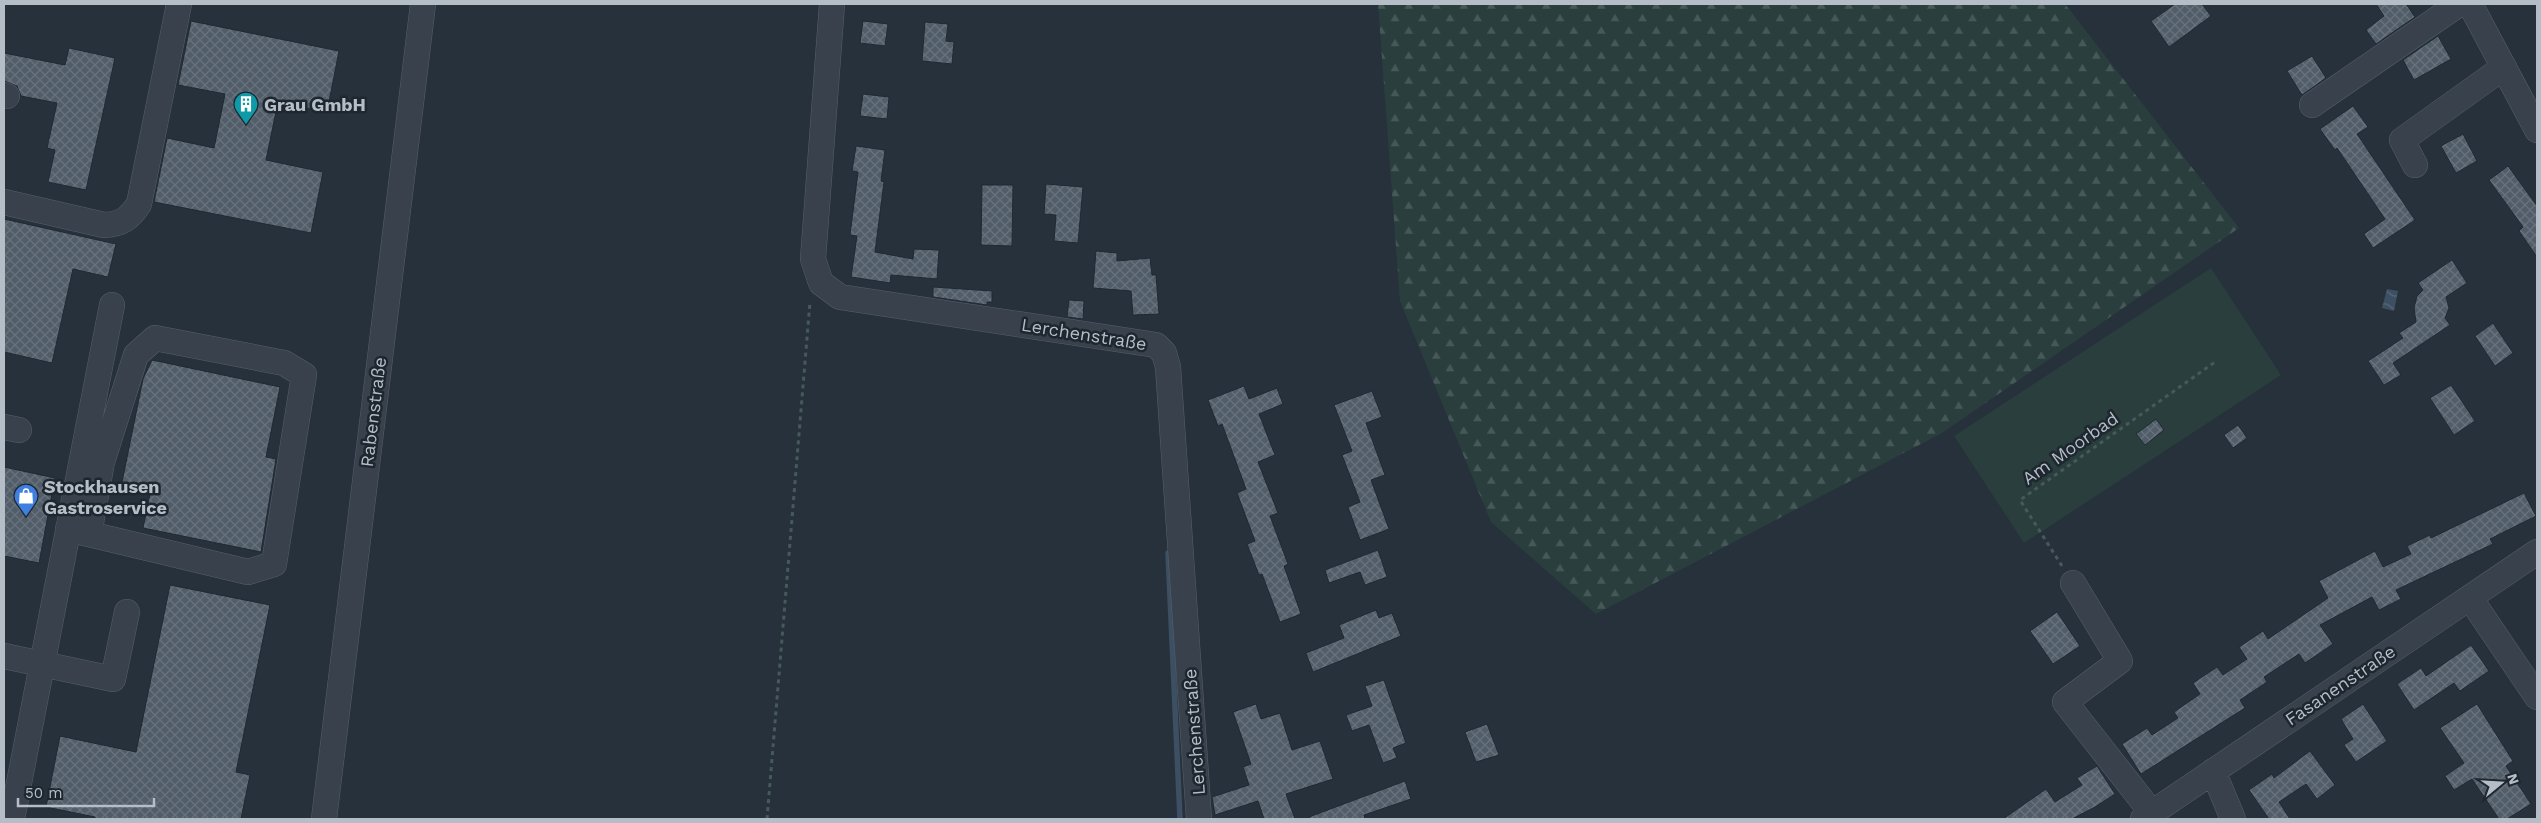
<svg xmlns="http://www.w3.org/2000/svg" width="2541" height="823" font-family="'Work Sans',sans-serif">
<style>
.green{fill:#293e3d}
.forest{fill:url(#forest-firs)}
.water{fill:url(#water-waves)}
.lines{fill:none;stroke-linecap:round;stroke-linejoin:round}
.stream{stroke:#3d5063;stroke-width:5.5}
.building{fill:url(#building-cross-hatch);stroke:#202932}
.minor-casing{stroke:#576069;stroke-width:26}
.path{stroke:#475a5b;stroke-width:3;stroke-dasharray:4 4;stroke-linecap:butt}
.minor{stroke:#39424c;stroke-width:25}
.labels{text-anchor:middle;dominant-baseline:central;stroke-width:5;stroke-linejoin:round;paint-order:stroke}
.poi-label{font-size:18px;font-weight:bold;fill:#b5bdc7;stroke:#1e2730;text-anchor:start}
.street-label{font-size:18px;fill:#b5bdc7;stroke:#1e2730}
</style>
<defs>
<pattern id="forest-firs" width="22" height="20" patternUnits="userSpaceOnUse" patternTransform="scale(1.25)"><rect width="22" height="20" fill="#293e3d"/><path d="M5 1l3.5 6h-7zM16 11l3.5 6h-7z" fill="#465858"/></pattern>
<pattern id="water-waves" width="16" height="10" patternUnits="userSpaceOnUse" patternTransform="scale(1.25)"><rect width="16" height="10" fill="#3d5063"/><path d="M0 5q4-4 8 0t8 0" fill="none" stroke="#576778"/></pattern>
<pattern id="building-cross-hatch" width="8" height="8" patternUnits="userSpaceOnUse" patternTransform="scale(1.25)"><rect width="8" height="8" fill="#515d69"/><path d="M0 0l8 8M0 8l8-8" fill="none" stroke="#68727d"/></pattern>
</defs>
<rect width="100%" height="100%" fill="#26313b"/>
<path class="green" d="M 2211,268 L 2281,375 L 2024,543 L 1954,436 Z"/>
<path class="forest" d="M 1378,4 L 2065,4 L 2239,228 L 1942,433 L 1596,614 L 1491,522 L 1400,301 Z"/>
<path class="water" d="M 2387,289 L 2398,291 L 2394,311 L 2382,308 Z"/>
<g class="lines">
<path class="stream" d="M 1168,553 L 1180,819"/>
</g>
<path class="building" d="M 2175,4 L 2202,4 L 2211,16 L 2169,47 L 2151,21 Z
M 2376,4 L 2406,4 L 2415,17 L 2376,44 L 2366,30 L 2384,16 Z
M 191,21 L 339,51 L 327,112 L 278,102 L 266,160 L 323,172 L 311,233 L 154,202 L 167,138 L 214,148 L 225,94 L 178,85 Z
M 863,21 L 888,24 L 885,46 L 860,43 Z
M 925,22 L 948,24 L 946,41 L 954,42 L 952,64 L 922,61 Z
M 2438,36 L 2451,59 L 2414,80 L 2403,60 Z
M 69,48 L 115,58 L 86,190 L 48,182 L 55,150 L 47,148 L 57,103 L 21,96 L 17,86 L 4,81 L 4,53 L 65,65 Z
M 2312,56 L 2326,78 L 2302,95 L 2287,71 Z
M 863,94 L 889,97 L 887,119 L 860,116 Z
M 2353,106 L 2368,127 L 2357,134 L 2415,220 L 2373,248 L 2364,234 L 2385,219 L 2337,148 L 2335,150 L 2320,129 Z
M 2463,134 L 2477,161 L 2456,173 L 2441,146 Z
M 856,146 L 885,150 L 881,181 L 884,182 L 875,252 L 913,259 L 914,249 L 939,250 L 937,279 L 891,275 L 890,283 L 851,277 L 857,236 L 850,235 L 858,172 L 852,171 Z
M 2508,166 L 2537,206 L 2537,257 L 2519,231 L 2523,227 L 2489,180 Z
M 1046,184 L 1083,187 L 1078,243 L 1054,241 L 1056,215 L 1044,214 Z
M 982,185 L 1013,185 L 1012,246 L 981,245 Z
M 4,219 L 116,244 L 108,277 L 73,269 L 52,363 L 4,352 Z
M 1096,251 L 1117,253 L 1117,261 L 1150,258 L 1152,275 L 1156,275 L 1159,314 L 1133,315 L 1131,291 L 1093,288 Z
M 2452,260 L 2467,283 L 2446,297 L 2449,308 L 2445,318 L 2450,325 L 2393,363 L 2401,375 L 2384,385 L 2368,361 L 2403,338 L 2399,333 L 2416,322 L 2414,308 L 2417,296 L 2423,290 L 2418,283 Z
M 933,287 L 992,291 L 992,302 L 987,302 L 987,305 L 933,297 Z
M 1069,300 L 1084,301 L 1083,319 L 1067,317 Z
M 2493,323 L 2513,353 L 2495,366 L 2475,336 Z
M 152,360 L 280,387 L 266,457 L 276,459 L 261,552 L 143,528 L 151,489 L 122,482 L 143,379 Z
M 2451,385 L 2475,421 L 2454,435 L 2430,398 Z
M 1244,386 L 1249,399 L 1277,388 L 1283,404 L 1259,414 L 1275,455 L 1258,462 L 1278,513 L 1270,516 L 1288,564 L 1284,566 L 1301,614 L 1280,622 L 1262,574 L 1259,575 L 1247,544 L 1255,541 L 1237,493 L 1246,489 L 1222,424 L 1218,426 L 1208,400 Z
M 1372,391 L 1382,417 L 1366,423 L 1385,475 L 1371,480 L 1389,529 L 1360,540 L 1348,507 L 1360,502 L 1342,455 L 1352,451 L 1334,405 Z
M 2156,419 L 2164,430 L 2145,445 L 2136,434 Z
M 2238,425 L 2247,438 L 2233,448 L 2224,435 Z
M 4,467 L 55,478 L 39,563 L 4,556 Z
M 2524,493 L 2536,516 L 2490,539 L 2493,544 L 2396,590 L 2401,599 L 2379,610 L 2372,597 L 2320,625 L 2333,644 L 2305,663 L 2299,654 L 2264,677 L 2267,682 L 2240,700 L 2245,708 L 2141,774 L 2122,744 L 2147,728 L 2152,735 L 2178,718 L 2174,712 L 2200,694 L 2193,683 L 2217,667 L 2223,675 L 2247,659 L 2239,647 L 2263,631 L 2268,639 L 2328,598 L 2319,581 L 2375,551 L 2383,567 L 2411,554 L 2407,546 L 2430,535 L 2431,538 Z
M 1378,550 L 1387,577 L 1365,585 L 1360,572 L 1329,583 L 1325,570 Z
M 170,585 L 270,605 L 236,772 L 250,775 L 241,819 L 95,819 L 95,817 L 46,807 L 60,736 L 136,752 Z
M 1376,610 L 1379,618 L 1392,613 L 1401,636 L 1313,672 L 1306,653 L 1344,638 L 1339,625 Z
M 2057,612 L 2080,646 L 2053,664 L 2030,631 Z
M 2471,645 L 2489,671 L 2460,691 L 2454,683 L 2414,710 L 2397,684 L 2421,668 L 2426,676 Z
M 1384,680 L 1406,743 L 1393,748 L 1397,758 L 1383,763 L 1369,725 L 1352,731 L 1346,715 L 1372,706 L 1365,686 Z
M 1256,704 L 1261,719 L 1280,713 L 1292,750 L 1320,741 L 1333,779 L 1286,794 L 1295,819 L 1264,819 L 1258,801 L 1215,815 L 1212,797 L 1249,785 L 1243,767 L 1251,764 L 1233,712 Z
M 2363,704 L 2387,741 L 2356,762 L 2344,745 L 2353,739 L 2341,719 Z
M 2477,704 L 2513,761 L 2506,766 L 2531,804 L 2507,819 L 2499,819 L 2472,779 L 2454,790 L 2445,776 L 2464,763 L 2440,728 Z
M 1487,724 L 1499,755 L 1476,762 L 1465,732 Z
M 2310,751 L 2335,785 L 2317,799 L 2306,784 L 2279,802 L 2290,819 L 2269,819 L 2249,790 L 2272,774 L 2274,778 Z
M 2097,766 L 2115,794 L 2095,807 L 2072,819 L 2003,819 L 2046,789 L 2055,802 L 2082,785 L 2077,778 Z
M 1405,781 L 1411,799 L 1364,815 L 1365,819 L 1310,819 L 1309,817 Z"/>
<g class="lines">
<defs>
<path id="minor" d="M 832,4 L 813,259 L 821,283 L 840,297 L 1156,345 L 1164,353 L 1168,367 L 1199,819
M 2470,4 L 2537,130
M 4,95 L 7,96
M 2312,105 L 2459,4
M 2415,165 L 2402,140 L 2504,67
M 4,202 L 104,225 C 122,224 129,219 139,204 L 179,4
M 4,427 L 19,430
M 68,529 L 89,534 L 248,572 L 274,564 L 304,375 L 284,363 L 155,338 L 136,355 L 102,462 L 89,534
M 2073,583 L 2120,661 L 2065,702 L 2152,813
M 2470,598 L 2537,697
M 4,656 L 113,679 L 127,612
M 2213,771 L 2233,819
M 12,819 L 112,305
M 324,819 L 423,4
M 2143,819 L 2537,552"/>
</defs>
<use href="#minor" class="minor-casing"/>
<path class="path" d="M 2062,566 L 2020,500 L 2215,362
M 767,819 L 810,302"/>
<use href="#minor" class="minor"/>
</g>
<defs>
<symbol id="building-pin" viewBox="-11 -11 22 30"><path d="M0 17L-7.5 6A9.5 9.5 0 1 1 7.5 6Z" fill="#0f9aa8" stroke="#1e2730"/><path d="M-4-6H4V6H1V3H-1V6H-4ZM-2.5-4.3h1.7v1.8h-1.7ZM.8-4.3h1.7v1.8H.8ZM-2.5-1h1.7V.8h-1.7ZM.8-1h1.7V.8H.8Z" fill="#fff"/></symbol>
<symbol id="shop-pin" viewBox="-11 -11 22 30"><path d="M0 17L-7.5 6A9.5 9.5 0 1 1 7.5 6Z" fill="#3f7fe0" stroke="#1e2730"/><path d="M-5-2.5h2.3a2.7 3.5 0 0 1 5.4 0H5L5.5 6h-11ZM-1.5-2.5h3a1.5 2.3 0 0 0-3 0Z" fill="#fff"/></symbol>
</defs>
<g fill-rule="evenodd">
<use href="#building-pin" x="232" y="90" width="28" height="38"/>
<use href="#shop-pin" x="12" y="482" width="28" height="38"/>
</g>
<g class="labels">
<g class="poi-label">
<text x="264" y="104">Grau GmbH</text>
<text x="44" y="486">Stockhausen<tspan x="44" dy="21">Gastroservice</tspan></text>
</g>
<g class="street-label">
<text transform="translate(1084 334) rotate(9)">Lerchenstraße</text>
<text transform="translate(373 412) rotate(-83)">Rabenstraße</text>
<text transform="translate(2070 448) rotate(-35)">Am Moorbad</text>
<text transform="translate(2340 685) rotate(-34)">Fasanenstraße</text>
<text transform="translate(1194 732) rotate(-94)">Lerchenstraße</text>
</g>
</g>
<rect width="2541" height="823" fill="none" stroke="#b5bdc7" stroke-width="10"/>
<g transform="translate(2501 783) rotate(72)" stroke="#1e2730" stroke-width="4" paint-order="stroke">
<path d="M0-4L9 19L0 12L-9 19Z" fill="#b5bdc7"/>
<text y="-8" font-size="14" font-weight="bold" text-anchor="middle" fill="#b5bdc7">N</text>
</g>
<path d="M18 798v8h136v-8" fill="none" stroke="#b5bdc7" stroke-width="2.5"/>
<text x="25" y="798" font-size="15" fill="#b5bdc7" stroke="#1e2730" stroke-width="4" paint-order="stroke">50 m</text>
</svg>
